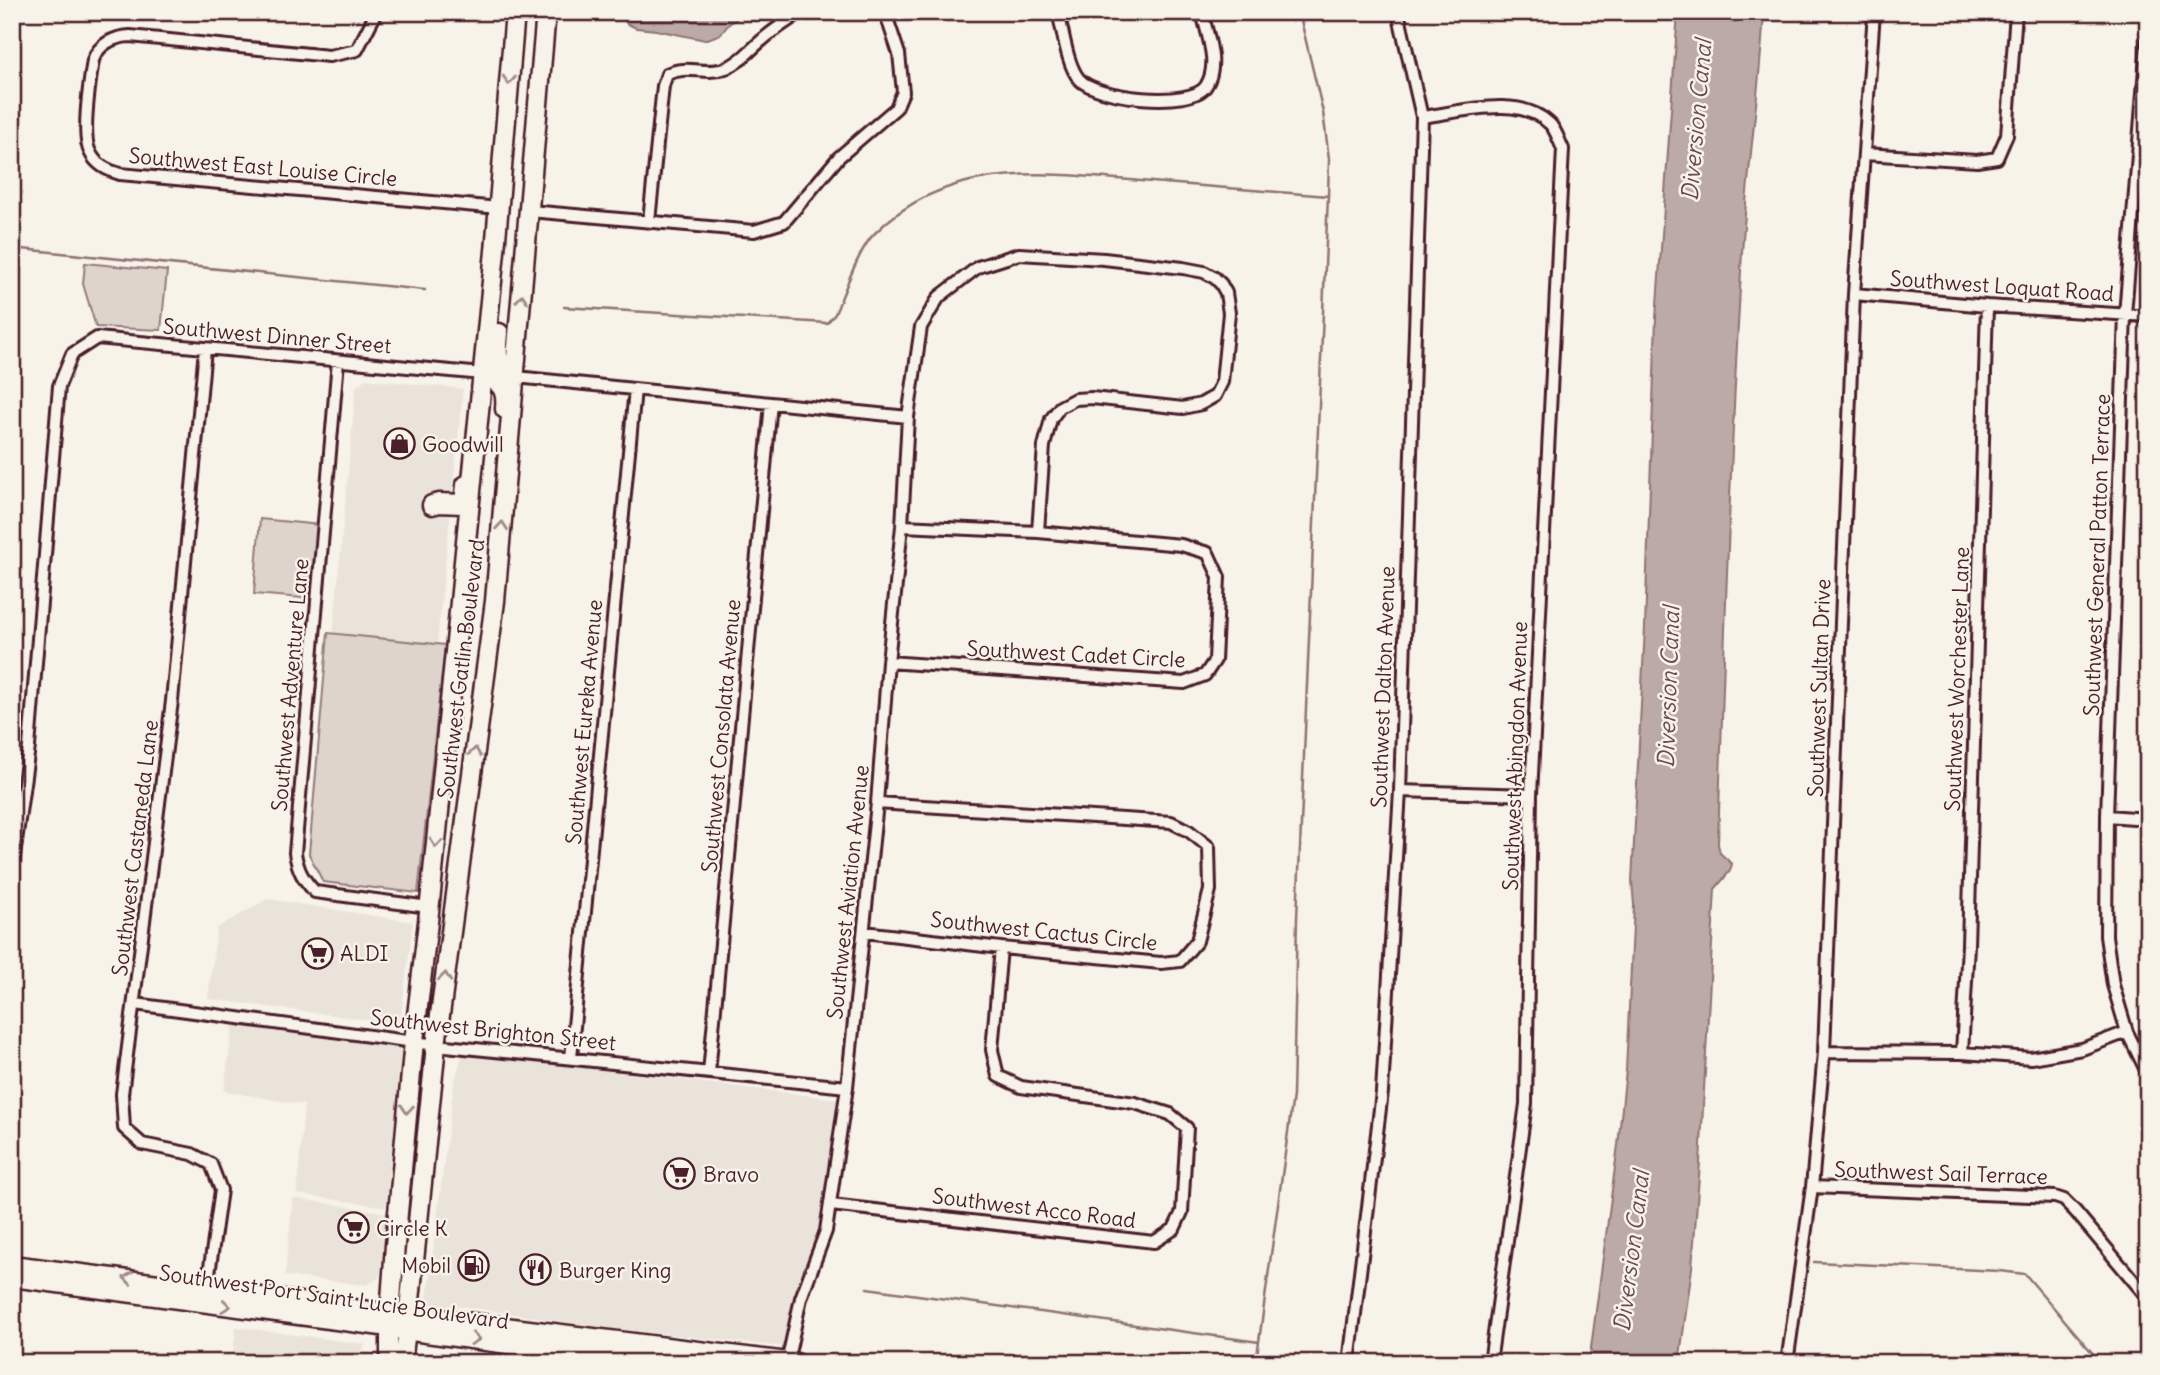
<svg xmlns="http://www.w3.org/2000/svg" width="2160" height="1375" font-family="Delius,sans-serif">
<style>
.built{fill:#eae3da}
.green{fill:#ded4cc;stroke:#947a7c;stroke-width:2}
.water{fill:#bcaaa7;stroke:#8e7275;stroke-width:2}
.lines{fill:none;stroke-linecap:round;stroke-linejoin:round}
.stream{stroke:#8e7275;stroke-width:2.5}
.street-casing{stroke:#4a1f2b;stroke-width:16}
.secondary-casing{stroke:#4a1f2b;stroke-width:21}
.primary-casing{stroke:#4a1f2b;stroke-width:23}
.street{stroke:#f7f3e8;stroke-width:10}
.secondary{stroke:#f7f3e8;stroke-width:16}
.primary{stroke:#f7f3e8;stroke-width:18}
.oneway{stroke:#a0898a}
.labels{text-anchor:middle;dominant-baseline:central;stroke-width:5;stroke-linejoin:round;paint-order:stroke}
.street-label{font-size:21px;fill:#4a1f2b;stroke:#f7f3e8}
.poi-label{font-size:21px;fill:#4a1f2b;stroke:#f7f3e8;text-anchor:start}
.water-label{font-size:23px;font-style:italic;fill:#6c4950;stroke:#f7f3e8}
</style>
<rect width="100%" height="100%" fill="#f7f3e8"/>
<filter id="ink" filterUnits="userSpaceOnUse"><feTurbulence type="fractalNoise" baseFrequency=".0143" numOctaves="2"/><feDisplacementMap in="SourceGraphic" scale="14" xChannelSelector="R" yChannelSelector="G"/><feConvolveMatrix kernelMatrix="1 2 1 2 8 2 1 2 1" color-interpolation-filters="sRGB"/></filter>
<g filter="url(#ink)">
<path class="built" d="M 365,379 L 463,389 L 437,644 L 333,634 L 356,387 Z
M 267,899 L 413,922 L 400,1024 L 208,999 L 217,928 Z
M 233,1024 L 403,1045 L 386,1207 L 297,1194 L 304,1105 L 224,1091 Z
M 463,1053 L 838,1099 L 827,1196 L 815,1243 L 795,1297 L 784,1347 L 592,1326 L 468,1307 L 426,1305 L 454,1083 Z
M 293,1198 L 389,1213 L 379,1278 L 366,1285 L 285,1276 Z
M 236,1327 L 364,1344 L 363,1352 L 373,1354 L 372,1363 L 232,1363 Z
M 431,1353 L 517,1363 L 420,1363 Z"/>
<path class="green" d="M 85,263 L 167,271 L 161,330 L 96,327 L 83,284 Z
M 260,519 L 320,525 L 314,599 L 254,594 Z
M 328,633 L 445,645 L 418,893 L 323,882 L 309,854 Z"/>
<path class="water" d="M 621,12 L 746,12 L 729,24 L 721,34 L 705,40 L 656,30 L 636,28 L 626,23 Z
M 1678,12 L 1764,12 C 1759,99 1745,185 1741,271 C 1730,462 1724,653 1718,844 L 1720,853 L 1732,864 L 1730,871 L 1715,889 L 1700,1163 L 1692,1268 L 1679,1363 L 1589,1363 L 1618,1145 L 1626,1070 L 1634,905 L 1632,881 L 1645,627 L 1656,318 Z"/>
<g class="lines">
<path class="stream" d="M 12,248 L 425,290
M 564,307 L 827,323 L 835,314 C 844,293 859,248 875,233 C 952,156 1054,174 1152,182 C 1211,187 1269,191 1328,196
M 1814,1262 L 1999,1271 L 2025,1274 L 2101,1363
M 867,1288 L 1259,1342
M 1256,1363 L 1293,1096 L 1297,918 L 1328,196 L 1329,159 L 1323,112 L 1299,12"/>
<defs>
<path id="street" d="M 375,12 L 374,17 L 357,50 L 329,56 L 130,36 C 114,37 99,44 93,60 C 90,80 81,135 90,152 C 96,165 107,170 120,174 L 499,208
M 1058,12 C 1063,31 1067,65 1079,79 C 1095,98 1191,109 1206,86 C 1220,64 1207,35 1202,12
M 2148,31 L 2125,315 L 2107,816 L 2106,936 L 2113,985 L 2127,1032 L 2148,1074
M 1422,117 C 1461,112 1520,94 1550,124 C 1556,130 1559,141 1563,149 L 1531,795 L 1526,1104 L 1490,1363
M 1864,154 L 1977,161 L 1997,158 L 2007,135 L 2016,12
M 530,211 L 754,231 L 784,222 L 839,157 L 896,108 L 903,92 L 899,54 L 885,12
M 649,221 L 663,86 L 667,74 C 687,64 707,76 726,68 C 740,63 750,50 761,41 C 773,30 788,21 801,12
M 1854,294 L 1987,306 L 2148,316
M 205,349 L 172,701 L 122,1094 L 124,1128 L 142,1144 L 192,1154 L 211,1164 L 221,1190 L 207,1288
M 338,361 L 295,853 C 298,871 303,879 315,892 L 429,907
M 516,377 L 908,417
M 888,662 L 1184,683 L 1205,675 L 1215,660 L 1219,577 L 1208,553 L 1181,545 L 1038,532 L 902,526
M 1400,791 L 1531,795
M 2107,816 L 2148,819
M 12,871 L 29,747 L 59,386 L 72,354 L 97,338 L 483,374
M 864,932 L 1001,948 L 1161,963 L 1180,961 L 1197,941 L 1210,890 L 1209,847 L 1189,831 L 1171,822 L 877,803
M 135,1004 L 436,1045 L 847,1087
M 1824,1052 L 1962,1053 L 2031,1058 L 2082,1049 L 2127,1032
M 1962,1053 L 1968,945 L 1987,306
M 571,1058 L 635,389
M 709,1073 L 771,403
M 1812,1187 L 2055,1197 L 2064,1200 L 2075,1211 L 2148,1298
M 831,1205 L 1154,1242 L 1174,1229 L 1182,1212 L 1187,1128 L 1170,1114 L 1135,1103 L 1021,1087 L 998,1076 L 992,1050 L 1001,948
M 787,1363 L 801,1298 L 826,1231 L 847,1087 L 877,803 L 888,662 L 902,526 L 908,417 L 921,327 L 939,297 L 978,267 L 1019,254 L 1104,259 L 1183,268 L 1204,272 L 1215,278 L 1221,284 L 1226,293 L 1229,313 L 1222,382 L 1215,396 L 1201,404 L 1183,408 L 1092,398 L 1075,399 L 1060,407 L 1051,419 L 1044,446 L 1038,532
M 1349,1363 L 1382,1092 L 1400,791 L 1422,117 L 1398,12
M 1787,1363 L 1812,1187 L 1824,1052 L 1854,294 L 1874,12"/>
<path id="secondary" d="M 12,1264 L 400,1314
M 12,1278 L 389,1328 L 389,1363
M 403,1363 L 407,1330"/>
<path id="primary" d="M 515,12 L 495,251 L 428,922 L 414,1041 L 395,1245 L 389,1328 L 650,1363
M 499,333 C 497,353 494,369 516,377
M 483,374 C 501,383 507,388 505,409
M 432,505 L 439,503 L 462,504 L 464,502 L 466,485
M 409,1315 L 796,1363
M 407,1330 L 436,1045 L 495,601 L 546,12"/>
</defs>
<use href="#street" class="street-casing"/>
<use href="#secondary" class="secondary-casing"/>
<use href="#primary" class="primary-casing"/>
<use href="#street" class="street"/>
<use href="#secondary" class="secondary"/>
<use href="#primary" class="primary"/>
</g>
<defs><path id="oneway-chevron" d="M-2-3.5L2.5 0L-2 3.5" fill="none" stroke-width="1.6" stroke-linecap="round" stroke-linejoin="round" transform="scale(1.75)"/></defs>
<g class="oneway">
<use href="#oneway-chevron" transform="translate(509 80) rotate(95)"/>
<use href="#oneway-chevron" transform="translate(522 299) rotate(-85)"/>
<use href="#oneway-chevron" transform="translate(502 526) rotate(-85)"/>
<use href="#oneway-chevron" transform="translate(475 752) rotate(-82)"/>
<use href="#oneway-chevron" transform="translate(436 843) rotate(96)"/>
<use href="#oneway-chevron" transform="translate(445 977) rotate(-83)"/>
<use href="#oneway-chevron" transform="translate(407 1109) rotate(95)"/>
<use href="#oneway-chevron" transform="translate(128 1278) rotate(-173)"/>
<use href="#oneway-chevron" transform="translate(226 1306) rotate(7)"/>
<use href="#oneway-chevron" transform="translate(475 1339) rotate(7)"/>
</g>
</g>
<defs>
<symbol id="shop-ring" viewBox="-11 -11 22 22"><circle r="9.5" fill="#f7f3e8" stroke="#4a1f2b" stroke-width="1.5"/><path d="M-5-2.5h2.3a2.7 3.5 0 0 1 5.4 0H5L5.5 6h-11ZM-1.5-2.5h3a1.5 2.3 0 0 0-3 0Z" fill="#4a1f2b"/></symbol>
<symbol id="supermarket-ring" viewBox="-11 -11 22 22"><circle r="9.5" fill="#f7f3e8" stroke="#4a1f2b" stroke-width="1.5"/><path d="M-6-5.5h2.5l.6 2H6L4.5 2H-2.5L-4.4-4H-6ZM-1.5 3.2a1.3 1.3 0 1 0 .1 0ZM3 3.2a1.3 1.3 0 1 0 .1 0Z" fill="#4a1f2b"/></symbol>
<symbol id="fuel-ring" viewBox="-11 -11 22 22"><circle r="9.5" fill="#f7f3e8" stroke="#4a1f2b" stroke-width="1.5"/><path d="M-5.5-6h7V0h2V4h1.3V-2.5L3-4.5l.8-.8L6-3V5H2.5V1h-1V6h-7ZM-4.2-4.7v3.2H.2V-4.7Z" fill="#4a1f2b"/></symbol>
<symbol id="restaurant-ring" viewBox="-11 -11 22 22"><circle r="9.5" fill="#f7f3e8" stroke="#4a1f2b" stroke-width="1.5"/><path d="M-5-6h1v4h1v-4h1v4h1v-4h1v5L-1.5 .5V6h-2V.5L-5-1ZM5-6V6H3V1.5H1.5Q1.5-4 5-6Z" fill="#4a1f2b"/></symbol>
</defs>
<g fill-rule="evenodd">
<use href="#shop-ring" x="382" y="426" width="35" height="35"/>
<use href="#supermarket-ring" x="300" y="936" width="35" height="35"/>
<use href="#supermarket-ring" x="662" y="1156" width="35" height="35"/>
<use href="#supermarket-ring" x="336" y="1210" width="35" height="35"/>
<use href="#fuel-ring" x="456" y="1248" width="35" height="35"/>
<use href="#restaurant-ring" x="518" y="1252" width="35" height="35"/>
</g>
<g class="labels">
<g class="street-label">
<text transform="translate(263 167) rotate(5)">Southwest East Louise Circle</text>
<text transform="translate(2002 286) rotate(4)">Southwest Loquat Road</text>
<text transform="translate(277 336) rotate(5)">Southwest Dinner Street</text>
<text transform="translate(2097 555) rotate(-88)">Southwest General Patton Terrace</text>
<text transform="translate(1076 654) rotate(3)">Southwest Cadet Circle</text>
<text transform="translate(461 669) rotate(-83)">Southwest Gatlin Boulevard</text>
<text transform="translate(1957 679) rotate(-88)">Southwest Worchester Lane</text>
<text transform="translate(290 685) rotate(-85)">Southwest Adventure Lane</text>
<text transform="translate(1383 687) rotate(-88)">Southwest Dalton Avenue</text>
<text transform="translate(1819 688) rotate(-88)">Southwest Sultan Drive</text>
<text transform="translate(584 722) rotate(-85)">Southwest Eureka Avenue</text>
<text transform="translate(721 736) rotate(-85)">Southwest Consolata Avenue</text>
<text transform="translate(1515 756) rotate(-88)">Southwest Abingdon Avenue</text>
<text transform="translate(135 848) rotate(-83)">Southwest Castaneda Lane</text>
<text transform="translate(848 892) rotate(-84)">Southwest Aviation Avenue</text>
<text transform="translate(1044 931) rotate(6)">Southwest Cactus Circle</text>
<text transform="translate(493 1030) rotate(6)">Southwest Brighton Street</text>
<text transform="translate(1941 1173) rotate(2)">Southwest Sail Terrace</text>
<text transform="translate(1034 1208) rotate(7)">Southwest Acco Road</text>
<text transform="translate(334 1297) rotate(8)">Southwest Port Saint Lucie Boulevard</text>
</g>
<g class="poi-label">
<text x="422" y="444">Goodwill</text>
<text x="340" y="953">ALDI</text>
<text x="703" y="1174">Bravo</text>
<text x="376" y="1228">Circle K</text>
<text x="451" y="1265" text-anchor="end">Mobil</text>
<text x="559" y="1270">Burger King</text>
</g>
<g class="water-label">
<text transform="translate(1696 120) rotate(-85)">Diversion Canal</text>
<text transform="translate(1668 687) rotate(-88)">Diversion Canal</text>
<text transform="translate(1631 1251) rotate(-83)">Diversion Canal</text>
</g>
</g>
<rect width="2160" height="1375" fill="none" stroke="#f7f3e8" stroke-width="42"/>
<rect x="21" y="21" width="2118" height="1333" fill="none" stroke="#4a1f2b" stroke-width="2.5" filter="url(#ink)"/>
</svg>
